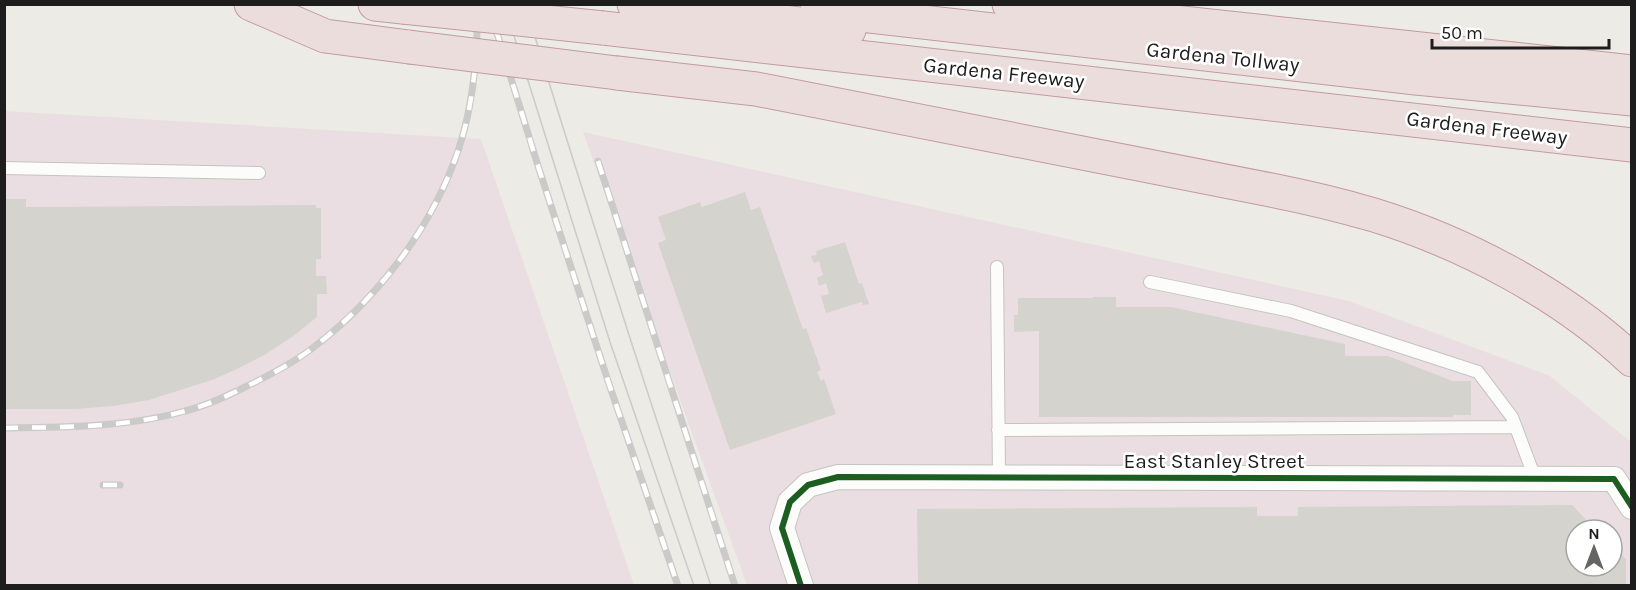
<svg xmlns="http://www.w3.org/2000/svg" width="1636" height="590" font-family="Karla,sans-serif">
<style>
.industrial{fill:#eadee3;fill-rule:evenodd}
.building{fill:#d5d3cd}
.lines{fill:none;stroke-linecap:round;stroke-linejoin:round}
.lane-casing{stroke:#c4c4c1;stroke-width:14}
.street-casing{stroke:#c4c4c1;stroke-width:26}
.highway-casing{stroke:#c49a9e;stroke-width:35}
.lane{stroke:#fcfcfb;stroke-width:12}
.street{stroke:#fcfcfb;stroke-width:24}
.highway{stroke:#ebdddc;stroke-width:33}
.tram{stroke:#cacac9;stroke-width:1.5}
.rail-casing{stroke:#cacac9;stroke-width:7}
.rail{stroke:#fff;stroke-width:4.5;stroke-dasharray:14;stroke-linecap:butt}
.highway-bridge-casing{stroke:#c49a9e;stroke-width:35;stroke-linecap:butt}
.highway-bridge{stroke:#ebdddc;stroke-width:33}
.cycleway-casing{stroke:#fff;stroke-width:10}
.cycleway{stroke:#1b5e20;stroke-width:6}
.labels{text-anchor:middle;dominant-baseline:central;stroke-width:5;stroke-linejoin:round;paint-order:stroke}
.street-label{font-size:21px;fill:#1d1d1d;stroke:#fff}
</style>
<rect width="100%" height="100%" fill="#ecebe5"/>
<path class="industrial" d="M 4,111 L 481,139 L 634,585 L 5,585 Z
M 583,132 L 1349,301 L 1550,376 L 1631,442 L 1631,585 L 747,585 ZM 1576,530 L 1612,530 L 1612,566 L 1576,566 Z"/>
<path class="building" d="M 745,192 L 751,210 L 760,207 L 803,329 L 806,328 L 821,370 L 817,372 L 821,381 L 824,379 L 836,414 L 730,450 L 658,243 L 666,240 L 658,217 L 700,202 L 702,207 Z
M 4,199 L 26,199 L 26,207 L 316,205 L 316,208 L 321,208 L 321,259 L 316,259 L 316,276 L 326,276 L 327,294 L 317,294 L 317,317 L 292,337 L 266,354 L 237,369 L 212,380 L 149,400 L 113,406 L 76,409 L 4,409 Z
M 845,242 L 859,284 L 862,283 L 869,304 L 863,305 L 862,302 L 826,313 L 821,296 L 829,294 L 826,283 L 819,286 L 817,278 L 823,275 L 819,261 L 814,263 L 811,256 L 817,255 L 816,251 Z
M 1093,297 L 1116,297 L 1116,307 L 1171,307 L 1345,344 L 1345,356 L 1388,356 L 1453,381 L 1471,381 L 1471,415 L 1453,415 L 1453,417 L 1039,417 L 1039,331 L 1014,332 L 1014,315 L 1018,315 L 1018,298 L 1093,298 Z
M 1572,505 L 1596,530 L 1576,530 L 1576,566 L 1612,566 L 1612,545 L 1626,559 L 1626,586 L 918,586 L 917,509 L 1257,507 L 1257,516 L 1298,516 L 1298,507 Z"/>
<g class="lines">
<defs>
<path id="lane" d="M 4,168 L 259,173
M 997,267 L 999,478
M 1150,282 L 1291,311 L 1478,372 L 1512,417 L 1535,478
M 998,430 L 1515,427"/>
<path id="street" d="M 801,586 L 782,528 L 790,502 L 808,485 L 838,477 L 1614,479 L 1632,507"/>
<path id="highway" d="M 251,4 L 325,36 L 409,47
M 375,4 L 403,7
M 634,4 L 849,30
M 817,4 L 826,11 L 1416,78 L 1632,99
M 1009,4 L 1632,72
M 603,28 L 1632,145
M 617,73 L 756,89 L 1271,190 C 1306,197 1340,205 1374,215 C 1465,243 1562,294 1632,360"/>
</defs>
<use href="#lane" class="lane-casing"/>
<use href="#street" class="street-casing"/>
<use href="#highway" class="highway-casing"/>
<use href="#lane" class="lane"/>
<use href="#street" class="street"/>
<use href="#highway" class="highway"/>
<path class="tram" d="M 504,4 L 610,342 L 694,586
M 525,4 C 584,199 647,392 711,586"/>
<defs>
<path id="rail" d="M 488,4 L 539,169 L 609,384 L 678,586
M 598,161 L 735,586
M 4,428 C 65,427 125,428 185,411 C 205,406 225,397 243,388 C 266,377 290,365 310,350 C 377,300 433,227 459,148 C 474,102 478,52 477,4
M 103,485 L 120,485"/>
</defs>
<use href="#rail" class="rail-casing"/>
<use href="#rail" class="rail"/>
<defs>
<path id="highway-bridge" d="M 403,7 L 603,28
M 409,47 L 617,73"/>
</defs>
<use href="#highway-bridge" class="highway-bridge-casing"/>
<use href="#highway-bridge" class="highway-bridge"/>
<defs>
<path id="cycleway" d="M 801,586 L 782,528 L 790,502 L 808,485 L 838,477 L 1614,479 L 1632,507"/>
</defs>
<use href="#cycleway" class="cycleway-casing"/>
<use href="#cycleway" class="cycleway"/>
</g>
<g class="labels">
<g class="street-label">
<text transform="translate(1223 57) rotate(6)">Gardena Tollway</text>
<text transform="translate(1004 73) rotate(6)">Gardena Freeway</text>
<text transform="translate(1487 128) rotate(7)">Gardena Freeway</text>
<text x="1214" y="461">East Stanley Street</text>
</g>
</g>
<rect width="1636" height="590" fill="none" stroke="#1d1d1d" stroke-width="12"/>
<g transform="translate(1594 548)"><circle r="28" fill="#ffffff" stroke="#a5a5a5" stroke-width="1.5"/>
<path d="M0-4.5L10 22L0 15L-10 22Z" fill="#656563"/>
<text y="-9" font-size="16" font-weight="bold" text-anchor="middle" fill="#1d1d1d">N</text>
</g>
<path d="M1432 39v9h177v-9" fill="none" stroke="#1d1d1d" stroke-width="3"/>
<text x="1441" y="39" font-size="18" fill="#1d1d1d" stroke="#ffffff" stroke-width="4.5" paint-order="stroke">50 m</text>
</svg>
